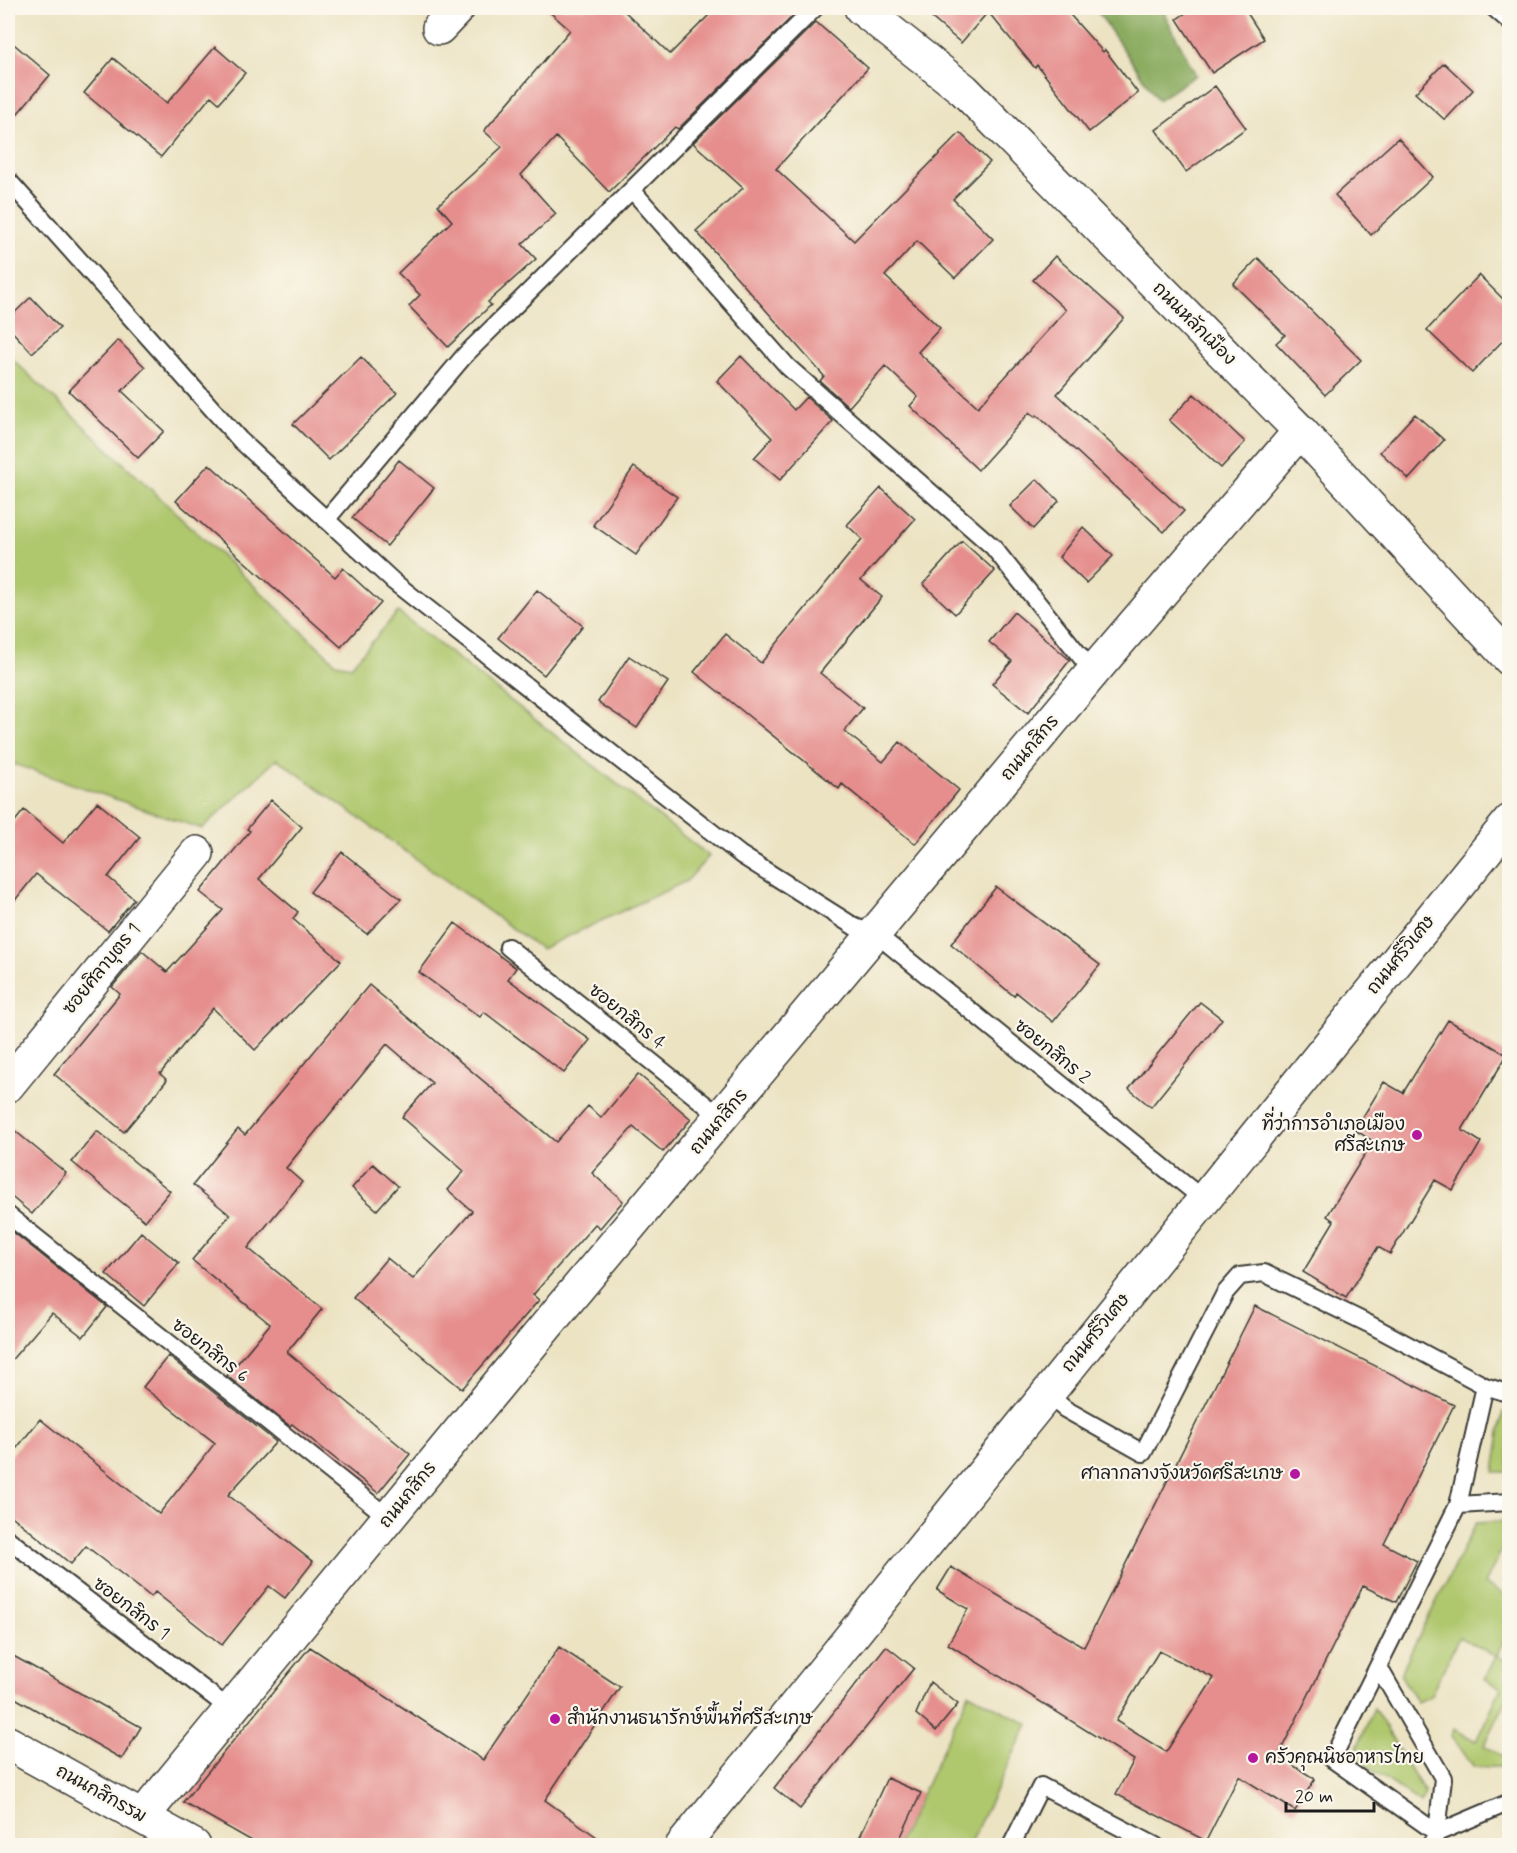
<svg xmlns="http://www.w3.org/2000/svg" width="1517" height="1853" font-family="Mynerve,'Playpen Sans Thai',sans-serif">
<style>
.green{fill:#afc76d;stroke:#667244;stroke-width:1.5}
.forest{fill:#8bac60;stroke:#54643e;stroke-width:1.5}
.building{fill:#e58e8d;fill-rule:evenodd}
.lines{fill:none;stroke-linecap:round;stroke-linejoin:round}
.lane-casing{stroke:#3b3a35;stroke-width:20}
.street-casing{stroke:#3b3a35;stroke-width:36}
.lane{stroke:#fff;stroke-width:16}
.street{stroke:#fff;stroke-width:33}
.poi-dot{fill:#b5179e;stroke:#fbf7ec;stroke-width:2}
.labels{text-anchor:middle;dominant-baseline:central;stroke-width:4.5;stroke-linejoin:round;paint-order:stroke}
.street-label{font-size:18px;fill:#1c1c1c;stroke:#fbf7ec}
.poi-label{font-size:18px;fill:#1c1c1c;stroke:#fbf7ec;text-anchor:end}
</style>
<rect width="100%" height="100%" fill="#fbf7ec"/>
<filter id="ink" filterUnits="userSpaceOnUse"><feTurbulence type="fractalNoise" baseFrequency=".0167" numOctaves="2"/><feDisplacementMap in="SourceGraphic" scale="12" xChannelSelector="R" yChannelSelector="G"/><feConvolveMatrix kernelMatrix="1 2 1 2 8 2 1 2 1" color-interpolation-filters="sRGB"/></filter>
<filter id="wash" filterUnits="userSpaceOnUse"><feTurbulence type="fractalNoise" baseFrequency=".008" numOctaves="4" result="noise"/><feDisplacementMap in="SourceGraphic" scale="24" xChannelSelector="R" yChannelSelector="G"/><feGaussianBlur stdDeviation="1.35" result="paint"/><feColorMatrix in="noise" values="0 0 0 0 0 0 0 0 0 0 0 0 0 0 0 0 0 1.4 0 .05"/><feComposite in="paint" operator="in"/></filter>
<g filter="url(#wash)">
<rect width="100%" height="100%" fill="#ece3c3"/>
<path class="green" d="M 8,355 L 336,663 L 351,666 L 398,612 L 709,856 L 687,881 L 541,949 L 277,759 L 202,829 L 8,762 Z
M 1503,1412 L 1509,1415 L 1509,1472 L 1494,1472 Z
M 1506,1521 L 1509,1535 L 1485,1584 L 1509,1596 L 1509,1630 L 1497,1655 L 1509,1663 L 1509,1695 L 1484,1746 L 1507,1759 L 1500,1767 L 1474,1767 L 1451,1736 L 1454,1729 L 1476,1741 L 1501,1688 L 1485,1679 L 1496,1656 L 1459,1637 L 1430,1697 L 1417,1702 L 1400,1674 L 1476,1523 Z
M 969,1693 L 1028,1724 L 969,1845 L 898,1845 Z
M 1374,1708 L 1425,1793 L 1421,1803 L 1353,1757 Z"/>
<path class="forest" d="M 1095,8 L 1172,8 L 1164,13 L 1196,75 L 1158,100 Z"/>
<g id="blocks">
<path class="building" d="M 545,8 L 621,8 L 670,54 L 716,8 L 801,8 L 678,129 L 675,127 L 609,192 L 556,137 L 521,175 L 556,214 L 522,244 L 536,259 L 488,302 L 491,305 L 448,347 L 409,306 L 420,295 L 398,273 L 452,221 L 438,205 L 502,147 L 484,131 L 570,30 Z
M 920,8 L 1064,8 L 1103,52 L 1105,50 L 1138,93 L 1089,132 L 1037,65 L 1035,68 L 988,12 L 961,43 Z
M 1193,8 L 1244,8 L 1264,39 L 1212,73 L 1177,19 Z
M 816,22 L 868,68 L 776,169 L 854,241 L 960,133 L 990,162 L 953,199 L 993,239 L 955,278 L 917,241 L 885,276 L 940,328 L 918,352 L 978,407 L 1066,310 L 1033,280 L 1055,256 L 1124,318 L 1057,394 L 1184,511 L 1164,532 L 1037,415 L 1035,417 L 1030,412 L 978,470 L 910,406 L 918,397 L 885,366 L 849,407 L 820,381 L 824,376 L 696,231 L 743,188 L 693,143 Z
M 8,39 L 50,75 L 8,125 Z
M 215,47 L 245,73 L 219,103 L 211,96 L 161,157 L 84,93 L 113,58 L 167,103 Z
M 1444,63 L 1473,90 L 1445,120 L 1415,93 Z
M 1215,86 L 1246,128 L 1186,172 L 1156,130 Z
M 1398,138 L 1433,177 L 1371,235 L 1335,195 Z
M 1258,258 L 1361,360 L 1325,395 L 1276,343 L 1285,335 L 1233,284 Z
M 1479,275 L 1509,305 L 1509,334 L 1472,373 L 1427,330 Z
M 31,297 L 60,328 L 32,353 L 8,327 L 8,319 Z
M 118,340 L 145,367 L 122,391 L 164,431 L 138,458 L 69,391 Z
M 741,356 L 794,410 L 806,397 L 833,421 L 780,480 L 754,458 L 772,438 L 717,381 Z
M 361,357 L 397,393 L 329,460 L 293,424 Z
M 1194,394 L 1245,442 L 1221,468 L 1169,420 Z
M 1415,414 L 1444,440 L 1409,479 L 1380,452 Z
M 399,460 L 434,488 L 387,546 L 352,518 Z
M 209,464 L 335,577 L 343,568 L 381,603 L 341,647 L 176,501 Z
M 634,467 L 677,497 L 636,555 L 593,525 Z
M 1037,479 L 1059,501 L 1033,529 L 1010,506 Z
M 881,488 L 915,519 L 861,580 L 882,597 L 820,673 L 863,708 L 844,731 L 883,762 L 900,742 L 959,790 L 915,844 L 842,784 L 839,789 L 694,672 L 725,634 L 761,663 L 862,539 L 847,525 Z
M 1083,527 L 1113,556 L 1086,583 L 1059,557 Z
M 962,541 L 995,571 L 955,614 L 923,584 Z
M 537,590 L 583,626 L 544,675 L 498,638 Z
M 1014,612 L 1070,660 L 1028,713 L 992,684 L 1012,661 L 989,642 Z
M 629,656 L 668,682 L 637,728 L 598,702 Z
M 271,800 L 302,827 L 259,879 L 298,912 L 293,919 L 341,961 L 255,1050 L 213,1008 L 160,1074 L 167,1080 L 124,1132 L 54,1074 L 120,994 L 112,987 L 142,951 L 167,972 L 223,910 L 200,892 L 250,831 L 247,829 Z
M 97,802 L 140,837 L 108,877 L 134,899 L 108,931 L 36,874 L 8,909 L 8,830 L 24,810 L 63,843 Z
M 342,852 L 401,899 L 367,934 L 310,892 Z
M 996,887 L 1100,965 L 1053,1022 L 1016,992 L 1014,996 L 951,944 Z
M 455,923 L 516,968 L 508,979 L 590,1040 L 564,1073 L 484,1012 L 480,1017 L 419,972 Z
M 369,985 L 556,1142 L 588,1106 L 601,1118 L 638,1074 L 691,1119 L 663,1152 L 633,1127 L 592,1173 L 623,1201 L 600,1228 L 595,1224 L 533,1295 L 539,1300 L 462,1389 L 353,1298 L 387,1258 L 413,1279 L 472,1211 L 448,1190 L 464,1171 L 402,1117 L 432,1083 L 387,1044 L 286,1168 L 302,1182 L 248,1248 L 322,1309 L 287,1352 L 410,1454 L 378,1493 L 292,1424 L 290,1426 L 227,1376 L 270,1324 L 192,1260 L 230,1215 L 193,1185 L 238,1129 L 245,1135 Z
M 1200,1002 L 1222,1019 L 1151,1107 L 1129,1089 Z
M 1448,1020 L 1507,1055 L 1462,1130 L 1481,1142 L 1453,1190 L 1435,1180 L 1390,1254 L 1378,1247 L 1346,1298 L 1303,1272 L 1334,1221 L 1327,1216 L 1373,1141 L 1355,1130 L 1384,1082 L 1403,1093 Z
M 8,1125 L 66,1173 L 32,1214 L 8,1194 Z
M 97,1131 L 170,1191 L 145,1221 L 72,1162 Z
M 373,1164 L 398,1186 L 377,1210 L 352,1188 Z
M 8,1228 L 107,1307 L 83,1337 L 52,1313 L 8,1364 Z
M 141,1232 L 179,1263 L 144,1306 L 106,1274 Z
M 1255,1306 L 1454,1405 L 1384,1544 L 1417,1561 L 1396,1602 L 1363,1586 L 1278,1756 L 1315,1779 L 1295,1811 L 1239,1776 L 1206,1841 L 1116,1794 L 1134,1760 L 948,1644 L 968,1609 L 937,1590 L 951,1567 L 1084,1647 ZM 1159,1651 L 1214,1678 L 1166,1752 L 1116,1721 Z
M 168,1356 L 276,1442 L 228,1495 L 313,1562 L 285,1598 L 269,1586 L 222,1645 L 155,1592 L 151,1597 L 86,1546 L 71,1564 L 8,1513 L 8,1459 L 40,1419 L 159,1514 L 215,1443 L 143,1387 Z
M 886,1646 L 914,1668 L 800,1809 L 774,1788 Z
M 310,1647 L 483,1760 L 559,1647 L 620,1687 L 545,1800 L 608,1845 L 259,1845 L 183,1802 Z
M 8,1653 L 141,1727 L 122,1759 L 8,1694 Z
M 930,1682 L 958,1704 L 936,1731 L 916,1714 Z
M 887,1778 L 921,1793 L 897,1845 L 856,1845 Z"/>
</g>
</g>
<g filter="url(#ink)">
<use href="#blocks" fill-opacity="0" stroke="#3b3a35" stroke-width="1.5"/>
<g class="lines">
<defs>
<path id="lane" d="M 1494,8 L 1510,22
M 8,180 L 240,440 L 394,582 L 741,855 L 855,927 L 876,934 L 1204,1200
M 632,190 L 788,367 L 993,547 L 1093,672
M 326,520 L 465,355 L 815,8
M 508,947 L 722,1118
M 8,1215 L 389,1518
M 1047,1394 L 1065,1409 L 1143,1453 L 1225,1293 L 1240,1276 L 1264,1273 L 1369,1324 L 1485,1386 L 1510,1394
M 1458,1505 L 1510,1502
M 8,1539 L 231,1710
M 1378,1666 L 1443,1778 L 1437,1833 L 1332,1759 L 1458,1505 L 1485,1386
M 1011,1846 L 1041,1786 L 1156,1846
M 1430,1846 L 1437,1833 L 1510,1802"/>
<path id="street" d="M 861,8 L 964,90 L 1300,431 L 1510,659
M 439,28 L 458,8
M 8,1085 L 197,853
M 8,1743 L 194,1846
M 142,1817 L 562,1307 L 1093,672 L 1300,431
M 682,1846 L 1510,821"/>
</defs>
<use href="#lane" class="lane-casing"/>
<use href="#street" class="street-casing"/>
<use href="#lane" class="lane"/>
<use href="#street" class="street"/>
</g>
</g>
<g class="poi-dot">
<circle cx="1417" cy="1135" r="6"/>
<circle cx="1295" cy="1474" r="6"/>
<circle cx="555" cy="1719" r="6"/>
<circle cx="1253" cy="1758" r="6"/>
</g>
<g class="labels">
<g class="street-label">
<text transform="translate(1194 324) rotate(45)">ถนนหลักเมือง</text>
<text transform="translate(1030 748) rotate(-50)">ถนนกสิกร</text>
<text transform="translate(1401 955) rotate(-51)">ถนนศรีวิเศษ</text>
<text transform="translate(102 969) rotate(-51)">ซอยศิลาบุตร 1</text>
<text transform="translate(627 1017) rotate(39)">ซอยกสิกร 4</text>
<text transform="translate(1052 1052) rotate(39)">ซอยกสิกร 2</text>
<text transform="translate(719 1122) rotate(-50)">ถนนกสิกร</text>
<text transform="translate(1096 1333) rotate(-51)">ถนนศรีวิเศษ</text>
<text transform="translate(210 1351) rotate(38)">ซอยกสิกร 6</text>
<text transform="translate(408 1495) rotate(-51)">ถนนกสิกร</text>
<text transform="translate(131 1609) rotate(37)">ซอยกสิกร 1</text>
<text transform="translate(101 1794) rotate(29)">ถนนกสิกรรม</text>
</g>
<g class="poi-label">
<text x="1405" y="1125">ที่ว่าการอำเภอเมือง<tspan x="1405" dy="21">ศรีสะเกษ</tspan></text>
<text x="1283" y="1474">ศาลากลางจังหวัดศรีสะเกษ</text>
<text x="567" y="1719" text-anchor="start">สำนักงานธนารักษ์พื้นที่ศรีสะเกษ</text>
<text x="1265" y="1758" text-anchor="start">ครัวคุณนิชอาหารไทย</text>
</g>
</g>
<rect width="1517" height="1853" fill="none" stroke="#fbf7ec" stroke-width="30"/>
<path d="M1286 1802v9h88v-9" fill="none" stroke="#1c1c1c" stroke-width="3"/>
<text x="1295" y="1802" font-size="18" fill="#1c1c1c" stroke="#fbf7ec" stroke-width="4.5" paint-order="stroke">20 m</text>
</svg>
